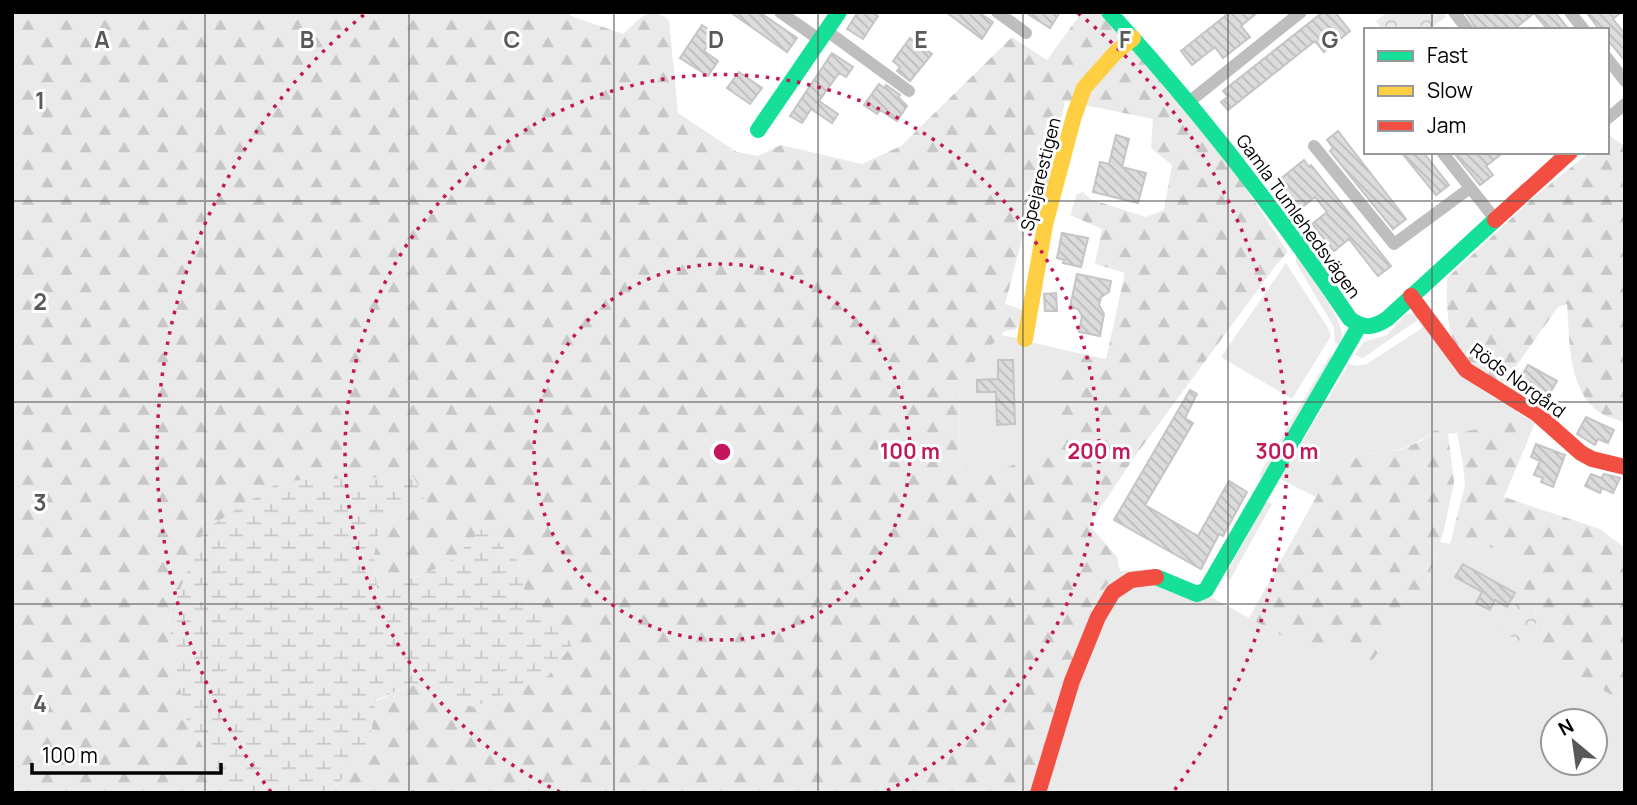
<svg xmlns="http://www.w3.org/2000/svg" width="1637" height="805" font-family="Manrope,sans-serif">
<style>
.grass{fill:#eaeaea;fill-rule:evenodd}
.forest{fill:url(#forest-firs);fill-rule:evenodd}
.wetland{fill:url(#wetland-marsh)}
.park{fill:url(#park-crowns)}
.building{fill:url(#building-back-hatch);stroke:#c5c5c5;stroke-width:2}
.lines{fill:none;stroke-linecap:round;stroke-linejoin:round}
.street{stroke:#bebebe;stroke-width:12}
.fast{stroke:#16e098;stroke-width:16}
.slow{stroke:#ffcf43;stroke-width:16}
.jam{stroke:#f24e42;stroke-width:16}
.grid{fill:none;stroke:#595959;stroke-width:2;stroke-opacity:0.55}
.ring{fill:none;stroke:#c2185b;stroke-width:3.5;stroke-dasharray:3.5 7}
.labels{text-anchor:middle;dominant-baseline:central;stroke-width:6;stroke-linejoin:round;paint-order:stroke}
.street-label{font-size:18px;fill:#000;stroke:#fff}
.grid-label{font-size:23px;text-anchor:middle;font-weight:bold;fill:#595959;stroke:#fff;stroke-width:6;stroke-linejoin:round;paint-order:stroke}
.centre{fill:#c2185b;stroke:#fff;stroke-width:3.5}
.ring-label{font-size:21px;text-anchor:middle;font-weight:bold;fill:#c2185b;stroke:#fff;stroke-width:6;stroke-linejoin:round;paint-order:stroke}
</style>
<defs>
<pattern id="forest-firs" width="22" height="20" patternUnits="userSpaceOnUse" patternTransform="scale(1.75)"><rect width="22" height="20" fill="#eaeaea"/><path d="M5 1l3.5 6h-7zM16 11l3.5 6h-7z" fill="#c7c7c7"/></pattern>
<pattern id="wetland-marsh" width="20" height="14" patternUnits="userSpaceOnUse" patternTransform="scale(1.75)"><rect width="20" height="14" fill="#eaeaea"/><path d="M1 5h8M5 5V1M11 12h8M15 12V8" fill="none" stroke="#c7c7c7"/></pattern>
<pattern id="park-crowns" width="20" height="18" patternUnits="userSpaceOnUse" patternTransform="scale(1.75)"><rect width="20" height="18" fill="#eaeaea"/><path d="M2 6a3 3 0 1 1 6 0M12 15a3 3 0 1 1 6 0" fill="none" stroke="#c7c7c7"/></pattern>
<pattern id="building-back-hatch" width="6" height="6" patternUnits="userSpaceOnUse" patternTransform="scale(1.75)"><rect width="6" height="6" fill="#dcdcdc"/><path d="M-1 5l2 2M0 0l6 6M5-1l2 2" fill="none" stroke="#bbb"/></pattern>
</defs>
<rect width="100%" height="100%" fill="#fff"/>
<path class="grass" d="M 1296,255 C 1307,271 1341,317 1342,334 C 1342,339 1341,341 1339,345 L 1335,343 L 1334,327 L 1296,263 Z
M 1286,263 L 1328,328 L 1331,336 L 1292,399 L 1221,357 Z
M 1413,313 L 1419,318 L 1416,321 L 1366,356 L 1362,358 L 1355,355 L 1363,342 L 1387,335 L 1406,314 Z
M 1422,324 L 1459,374 L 1493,397 L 1519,410 L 1475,451 L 1462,459 L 1457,433 L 1448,434 L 1435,430 C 1419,442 1405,450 1385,452 C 1377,453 1366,453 1358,456 C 1339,464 1326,480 1316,497 L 1280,479 L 1349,364 L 1357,366 L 1367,364 L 1422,328 Z
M 1002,335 L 1064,350 L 1057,379 L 1060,421 L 1041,453 L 992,475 L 960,465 L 959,376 Z
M 1330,355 L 1332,356 L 1264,478 L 1259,475 Z
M 1266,501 L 1272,504 L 1230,580 L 1225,576 Z
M 1440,542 L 1450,544 L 1474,542 L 1527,559 C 1520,579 1520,590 1535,605 L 1529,647 L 1625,703 L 1625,793 L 1030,793 L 1096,597 L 1120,571 L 1155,569 L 1193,587 L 1316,655 L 1328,637 L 1428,580 ZM 1553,721 L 1595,721 L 1595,763 L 1553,763 Z"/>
<path class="forest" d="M 12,12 L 567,12 L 571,16 L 623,34 C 640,19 648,4 669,20 L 678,113 L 737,152 L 758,156 L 781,145 L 862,164 L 901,146 L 1012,37 L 1047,60 L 1082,12 L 1101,12 L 1219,148 L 1288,252 L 1276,265 L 1133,459 L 1089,525 L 1117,557 L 1120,571 L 1096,597 L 1030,793 L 329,793 L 368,751 L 376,701 L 412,685 L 473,707 L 528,606 L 517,560 L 483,529 L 448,564 L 405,581 L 377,589 L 374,554 L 383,513 L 204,530 L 168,620 L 186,719 L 223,779 L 250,793 L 12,793 ZM 1065,101 L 1153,119 L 1151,148 L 1172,165 L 1164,210 L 1146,217 L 1090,199 L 1083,192 L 1077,194 L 1070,215 L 1102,229 L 1095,264 L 1125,273 L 1106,359 L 1064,350 L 1057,379 L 1060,421 L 1041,453 L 992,474 L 960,465 L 959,376 L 1002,335 L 1004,331 L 1014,330 L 1021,325 L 1024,312 L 1020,309 L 1005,304 L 1026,224 L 1039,226 Z
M 1610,136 L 1625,146 L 1625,423 C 1616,419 1602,416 1595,409 C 1567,384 1570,338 1567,304 L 1558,307 L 1502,386 C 1490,378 1476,370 1466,360 C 1445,339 1447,305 1447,278 L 1538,194 L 1590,152 L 1607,152 L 1607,138 Z
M 1509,408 L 1535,423 L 1504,497 L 1600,529 L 1625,548 L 1625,703 L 1529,647 L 1537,635 L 1535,605 C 1520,590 1520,579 1527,559 L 1474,542 L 1450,544 L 1465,485 L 1460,433 L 1501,423 Z
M 1435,430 L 1448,434 L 1454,482 L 1444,530 L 1428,579 L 1370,664 L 1329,638 L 1316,655 L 1249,618 L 1325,481 L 1340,466 L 1360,455 L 1400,450 L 1421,441 Z"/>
<path class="wetland" d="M 413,476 L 425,498 L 383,513 L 374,554 L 377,589 L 405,581 L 448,564 L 483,528 L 517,560 L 528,606 L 573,644 L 548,676 L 473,707 L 412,685 L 376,700 L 368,751 L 329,793 L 250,793 L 223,779 L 186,719 L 168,620 L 204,530 L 281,481 Z"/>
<path class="park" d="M 1387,12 L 1443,12 L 1446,17 L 1428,30 L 1382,30 L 1376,21 Z
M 1520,597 L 1535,605 L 1537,635 L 1529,647 L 1499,629 Z"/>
<path class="building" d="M 730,12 L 759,12 L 797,38 L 787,52 Z
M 858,12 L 872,12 L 878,16 L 863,39 L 847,29 Z
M 946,12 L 978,12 L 993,22 L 982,39 Z
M 1025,12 L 1060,12 L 1050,28 Z
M 1230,12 L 1258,12 L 1241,26 L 1250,37 L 1223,58 L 1215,47 L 1192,65 L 1181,51 Z
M 1323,12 L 1335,12 L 1350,31 L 1324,52 L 1315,41 L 1228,110 L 1221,102 L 1228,97 L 1223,91 Z
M 1465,12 L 1555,12 L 1569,30 L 1548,30 L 1534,13 L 1513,30 L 1477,30 Z
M 1586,12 L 1621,12 L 1613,19 L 1625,34 L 1625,61 L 1607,39 L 1607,30 L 1600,30 Z
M 702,25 L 715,34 L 704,51 L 718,61 L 708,76 L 680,58 Z
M 910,38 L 932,54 L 910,81 L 897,71 L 900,67 L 893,61 Z
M 832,53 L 853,67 L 846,77 L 839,73 L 819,101 L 838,114 L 832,123 L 811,109 L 802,123 L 790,116 Z
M 739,72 L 762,88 L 750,104 L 727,88 Z
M 879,84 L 884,88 L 886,85 L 900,95 L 898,97 L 907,106 L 897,121 L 880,110 L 877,114 L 864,105 Z
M 1338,131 L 1406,219 L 1393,229 L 1330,151 L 1333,148 L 1327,140 Z
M 1116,135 L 1129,139 L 1122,167 L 1146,173 L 1138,203 L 1093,192 L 1100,162 L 1109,164 Z
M 1401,152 L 1423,152 L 1449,185 L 1436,195 Z
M 1453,152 L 1504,152 L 1486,166 L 1493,175 L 1480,185 Z
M 1304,160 L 1309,167 L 1311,165 L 1391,266 L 1378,276 L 1349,239 L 1334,251 L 1312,224 L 1327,212 L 1315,197 L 1300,209 L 1278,181 Z
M 1062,233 L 1088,238 L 1081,267 L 1063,263 L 1064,260 L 1057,258 Z
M 1077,274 L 1111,281 L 1109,292 L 1101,297 L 1099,305 L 1104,314 L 1100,336 L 1079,332 L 1082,316 L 1078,309 L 1070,307 Z
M 1056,293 L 1057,311 L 1045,311 L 1044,294 Z
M 998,360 L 1013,360 L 1015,424 L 997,425 L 996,392 L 977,392 L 977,380 L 998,379 Z
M 1528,365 L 1557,381 L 1550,393 L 1547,391 L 1543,399 L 1527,390 L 1531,383 L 1521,377 Z
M 1190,390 L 1197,394 L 1185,418 L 1193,423 L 1145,505 L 1198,536 L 1229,481 L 1247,492 L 1223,536 L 1219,534 L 1201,569 L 1114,520 Z
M 1586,417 L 1614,430 L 1608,443 L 1598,439 L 1595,445 L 1577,434 Z
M 1536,444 L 1565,455 L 1553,487 L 1541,482 L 1543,478 L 1534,475 L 1540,461 L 1531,457 Z
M 1591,474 L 1601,478 L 1604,474 L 1620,478 L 1613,493 L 1602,488 L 1600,493 L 1585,486 Z
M 1463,564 L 1515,593 L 1507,607 L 1495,600 L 1490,610 L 1476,603 L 1482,592 L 1455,577 Z"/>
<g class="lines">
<path class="street" d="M 780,12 L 820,40
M 997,12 L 1026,33
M 1454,12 L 1468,30
M 1570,12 L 1584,30
M 827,31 L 909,91
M 1607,58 L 1625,81
M 1189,102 L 1301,12
M 1607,119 L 1625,104
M 1314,146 L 1394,244 L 1470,188
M 1442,152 L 1495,219"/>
<path class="fast" d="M 1109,12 C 1197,108 1277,211 1350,319 C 1364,329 1373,328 1387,319 L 1495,220
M 758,130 L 839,12
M 1156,577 L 1197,594 L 1206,590 L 1359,326"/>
<path class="slow" d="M 1025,339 L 1045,225 L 1074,116 L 1084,88 L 1115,53 L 1133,38"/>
<path class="jam" d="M 1495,220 L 1570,152
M 1411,296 L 1466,370 L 1537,414 L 1581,453 L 1592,459 L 1625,467
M 1038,793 L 1072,681 L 1098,617 L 1113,592 L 1131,580 L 1156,577"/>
</g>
<path class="grid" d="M 205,12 L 205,793M 409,12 L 409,793M 614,12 L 614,793M 818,12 L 818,793M 1023,12 L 1023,793M 1228,12 L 1228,793M 1432,12 L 1432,30M 1432,152 L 1432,793M 12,201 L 1625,201M 12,402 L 1625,402M 12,604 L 1625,604"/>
<g class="ring">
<circle cx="722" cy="452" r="188"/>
<path d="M560 792A377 377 0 1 1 884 792"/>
<path d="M271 792A565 565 0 0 1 366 13M1078 13A565 565 0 0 1 1173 792"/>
</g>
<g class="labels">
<g class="street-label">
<text transform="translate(1040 174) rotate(-76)">Spejarestigen</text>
<text transform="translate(1299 216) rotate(54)">Gamla Tumlehedsvägen</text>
<text transform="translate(1518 380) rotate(36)">Röds Norgård</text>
</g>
</g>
<g class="grid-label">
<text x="102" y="48">A</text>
<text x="307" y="48">B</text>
<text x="512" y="48">C</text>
<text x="716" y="48">D</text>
<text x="921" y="48">E</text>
<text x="1125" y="48">F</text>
<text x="1330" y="48">G</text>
<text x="40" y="109">1</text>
<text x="40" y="310">2</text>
<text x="40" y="511">3</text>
<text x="40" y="712">4</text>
</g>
<circle cx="722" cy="452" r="10" class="centre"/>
<g class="ring-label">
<text x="910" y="459">100 m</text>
<text x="1099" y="459">200 m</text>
<text x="1287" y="459">300 m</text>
</g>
<rect width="1637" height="805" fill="none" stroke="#000000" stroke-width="28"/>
<rect x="1364" y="28" width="245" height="126" fill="#ffffff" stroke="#999999" stroke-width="2"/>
<rect x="1378" y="51" width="35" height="10" fill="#16e098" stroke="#999999" stroke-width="2"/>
<text x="1427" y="63" font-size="21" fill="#000000">Fast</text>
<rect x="1378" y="86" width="35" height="10" fill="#ffcf43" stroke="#999999" stroke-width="2"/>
<text x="1427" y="98" font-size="21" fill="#000000">Slow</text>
<rect x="1378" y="121" width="35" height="10" fill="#f24e42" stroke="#999999" stroke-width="2"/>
<text x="1427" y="133" font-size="21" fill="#000000">Jam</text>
<g transform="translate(1574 742) rotate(331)"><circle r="33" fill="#ffffff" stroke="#999999" stroke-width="2"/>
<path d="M0-5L12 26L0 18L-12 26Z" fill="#595959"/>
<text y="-10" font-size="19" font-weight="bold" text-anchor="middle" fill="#000000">N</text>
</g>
<path d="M32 763v10h189v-10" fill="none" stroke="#000000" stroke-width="3.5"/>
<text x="42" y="763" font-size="21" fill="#000000" stroke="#ffffff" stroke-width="5" paint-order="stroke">100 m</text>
</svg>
